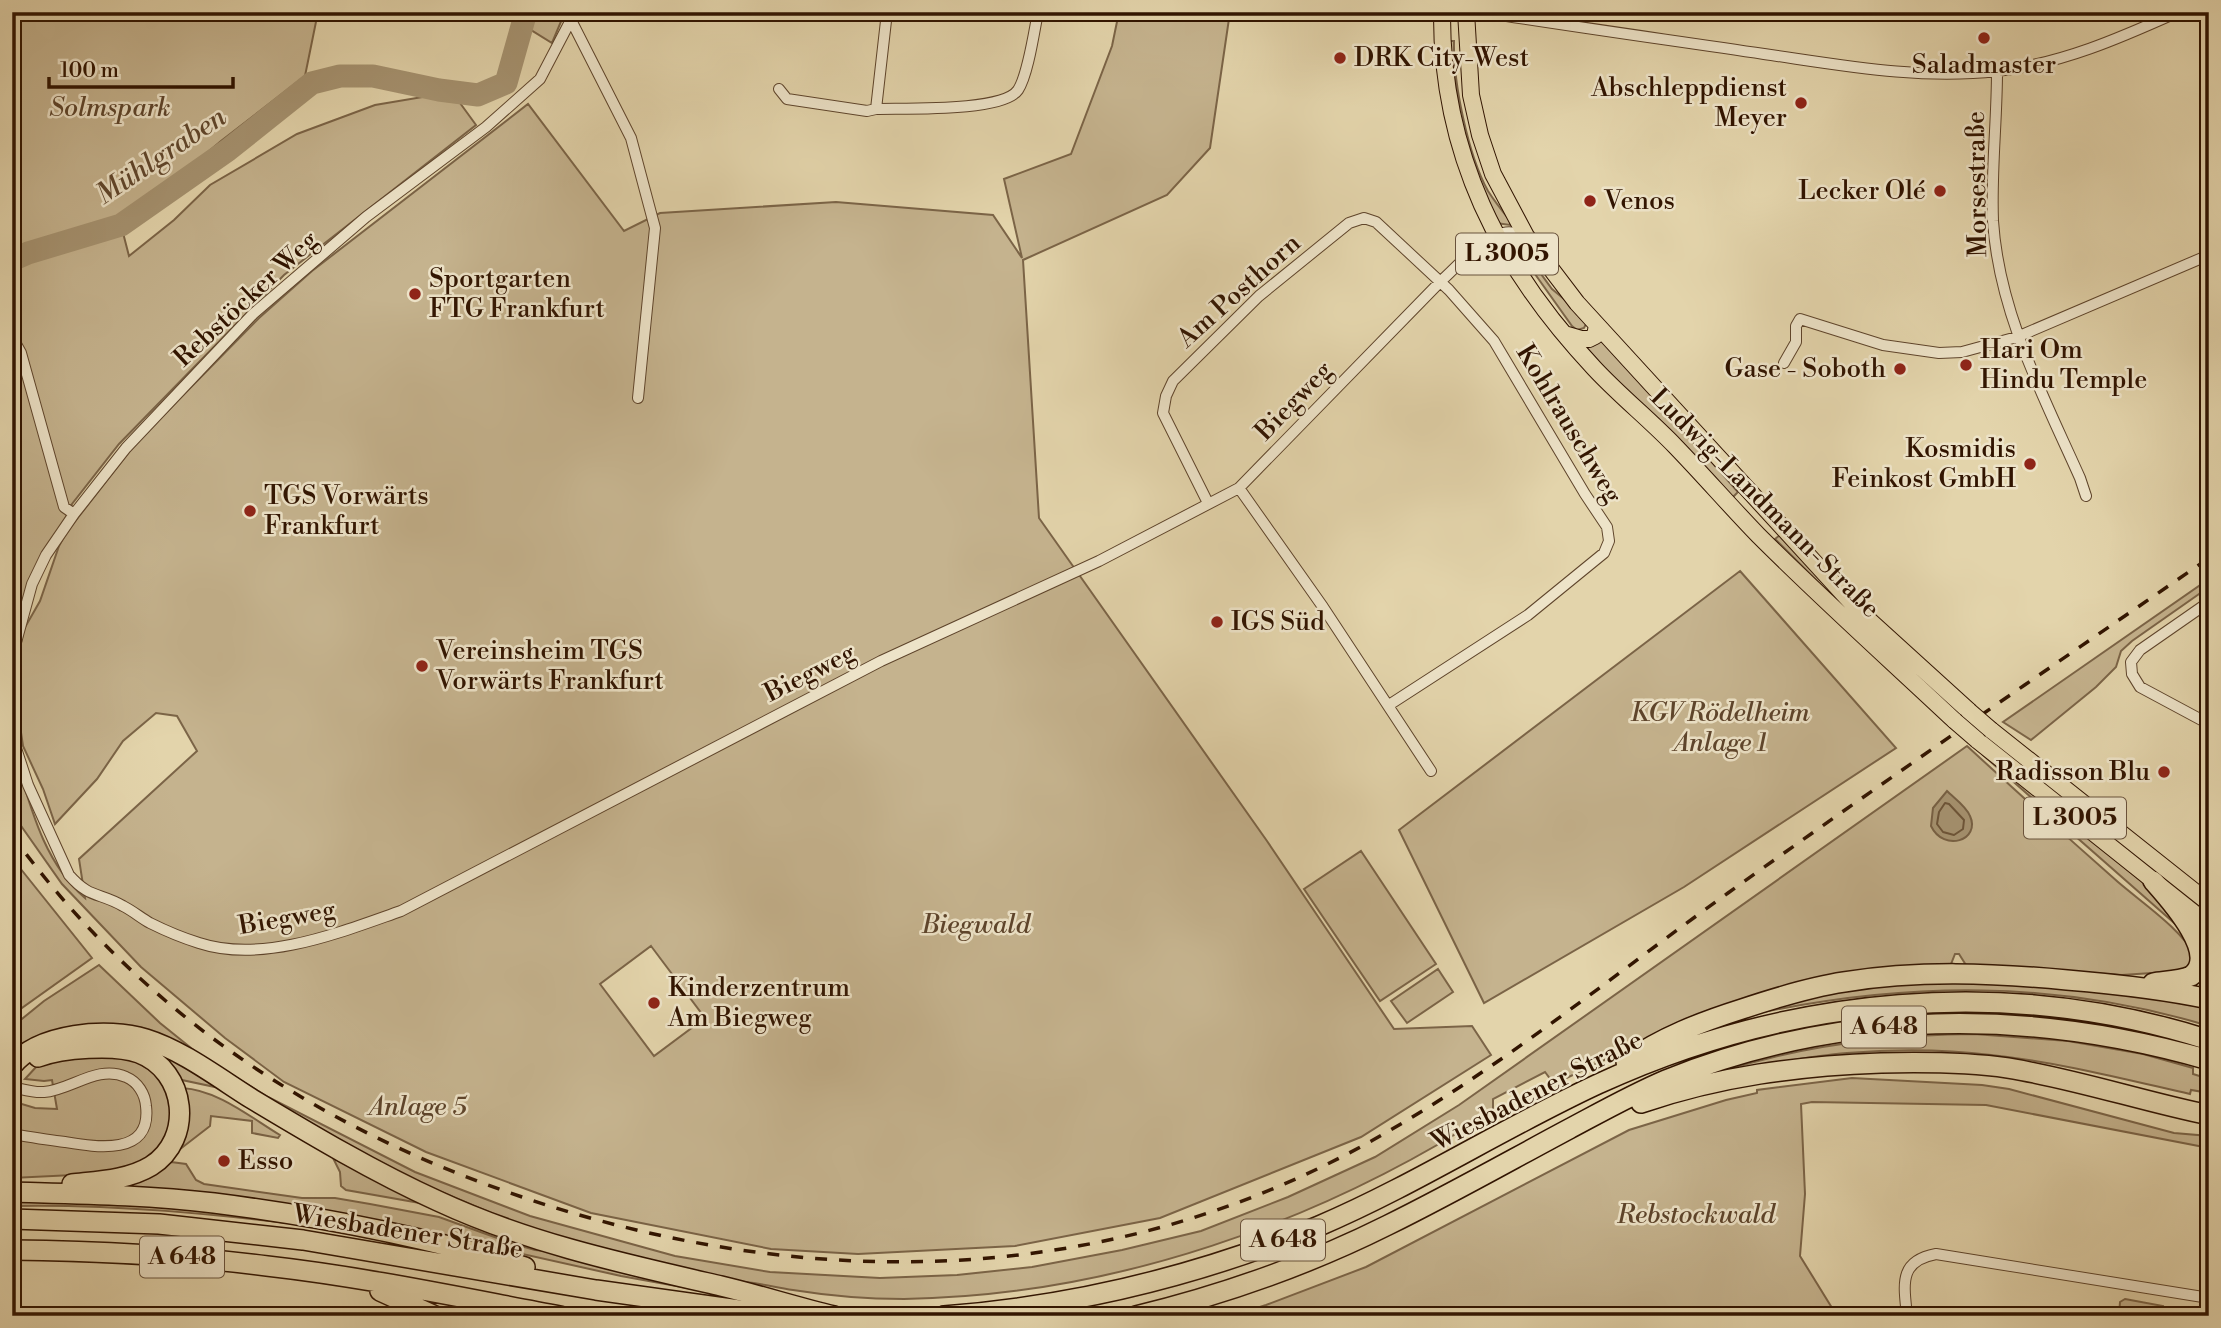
<svg xmlns="http://www.w3.org/2000/svg" width="2221" height="1328" font-family="'Libre Bodoni',serif">
<style>
.green{fill:#c5b38e;stroke:#7b6447;stroke-width:2;fill-rule:evenodd}
.water{fill:#a69371;stroke:#776044;stroke-width:2}
.lines{fill:none;stroke-linecap:round;stroke-linejoin:round}
.shore{stroke:#6c5438;stroke-width:2}
.river{stroke:#a69371;stroke-width:23}
.street-casing{stroke:#5e442b;stroke-width:12}
.primary-casing{stroke:#311400;stroke-width:18}
.highway-casing{stroke:#311400;stroke-width:22}
.street{stroke:#ede3c8;stroke-width:10}
.primary{stroke:#e3d4ab;stroke-width:16}
.highway{stroke:#e3d4ab;stroke-width:19}
.rail{stroke:#311400;stroke-width:3.5;stroke-dasharray:12 12;stroke-linecap:butt}
.primary-bridge-casing{stroke:#311400;stroke-width:18;stroke-linecap:butt}
.primary-bridge{stroke:#e3d4ab;stroke-width:16}
.poi-dot{fill:#8f2418;stroke:#ede3c8;stroke-width:2.5}
.labels{text-anchor:middle;dominant-baseline:central;stroke-width:5;stroke-linejoin:round;paint-order:stroke}
.shield{fill:#ede3c8;stroke:#69523c;stroke-width:2}
.shield-label{font-size:24px;font-weight:bold;fill:#311400}
.poi-label{font-size:26px;fill:#311400;stroke:#ede3c8;text-anchor:start}
.park-label{font-size:26px;font-style:italic;fill:#5d442b;stroke:#ede3c8}
.street-label{font-size:26px;fill:#311400;stroke:#ede3c8}
.water-label{font-size:28px;font-style:italic;fill:#60472d;stroke:#ede3c8}
</style>
<rect width="100%" height="100%" fill="#e3d4ab"/>
<filter id="stains"><feTurbulence type="fractalNoise" baseFrequency=".00286" numOctaves="4"/><feColorMatrix values="0 0 0 0 .2 0 0 0 0 .09 0 0 0 0 .02 0 0 0 .5 -.17"/></filter>
<radialGradient id="worn" r=".72"><stop offset=".6" stop-color="#630" stop-opacity="0"/><stop offset="1" stop-color="#630" stop-opacity=".3"/></radialGradient>
<path class="green" d="M 20,12 L 318,12 L 305,76 L 221,141 L 127,220 L 12,247 L 12,96 Z
M 502,12 L 565,12 L 552,43 Z
M 1119,12 L 1230,12 L 1210,148 L 1167,195 L 1023,260 L 1039,518 L 1267,841 L 1394,1029 L 1472,1026 L 1491,1055 L 1361,1137 L 1160,1218 L 1015,1246 L 858,1254 L 771,1249 L 591,1213 L 426,1152 L 284,1082 L 225,1038 L 141,967 L 62,884 L 12,813 L 12,746 C 29,800 41,860 85,898 L 79,859 L 197,751 L 177,716 L 156,713 L 123,741 L 97,779 L 55,824 L 43,789 L 23,746 L 13,679 L 24,629 L 40,601 L 59,546 L 66,533 L 136,443 L 259,318 L 312,271 L 528,104 L 624,231 L 660,213 L 836,202 L 993,215 L 1022,258 L 1004,179 L 1071,154 L 1112,46 ZM 651,946 L 705,1018 L 654,1056 L 600,984 Z
M 1449,41 L 1454,41 C 1453,82 1468,155 1488,191 C 1495,202 1503,212 1511,222 L 1510,225 L 1496,223 L 1487,204 L 1462,128 Z
M 452,92 L 476,125 L 284,275 L 119,444 L 72,504 L 17,623 L 12,642 L 12,269 L 86,237 L 121,225 L 129,256 L 174,220 L 210,185 L 297,134 L 375,105 Z
M 1514,237 L 1552,289 L 1575,308 L 1586,324 L 1584,328 L 1577,330 L 1572,326 L 1510,239 Z
M 1600,334 L 1738,492 L 1733,497 L 1618,384 L 1584,345 Z
M 1780,535 L 1964,714 L 1961,717 L 1859,623 L 1775,539 Z
M 1740,571 L 1896,748 L 1684,887 L 1484,1003 L 1399,830 Z
M 2209,579 L 2209,587 L 2132,641 L 2121,651 L 2116,667 L 2096,687 L 2031,740 L 2003,722 Z
M 1967,746 C 2017,792 2067,837 2118,882 C 2146,906 2179,927 2198,959 L 2182,971 L 2122,975 L 1966,965 L 1959,954 L 1955,954 L 1951,964 L 1948,966 L 1701,1014 L 1554,1084 L 1545,1072 L 1493,1099 L 1493,1111 C 1319,1223 1113,1296 904,1299 C 868,1299 830,1296 793,1290 C 772,1287 752,1281 731,1281 L 553,1239 L 401,1175 L 161,1038 L 34,1038 L 12,1052 L 12,1027 L 44,1001 L 99,965 L 160,1023 L 201,1056 L 268,1097 L 415,1172 L 530,1216 L 675,1256 L 770,1272 L 880,1278 L 957,1275 L 1032,1267 L 1122,1250 L 1201,1231 L 1288,1197 L 1375,1157 L 1459,1105 Z
M 1985,751 L 2159,896 L 2181,929 L 1983,755 Z
M 1361,851 L 1436,964 L 1380,1001 L 1304,889 Z
M 12,858 L 92,958 L 12,1015 Z
M 1438,969 L 1453,992 L 1407,1023 L 1391,1001 Z
M 1921,982 L 1994,982 L 2057,986 L 2209,1005 L 2209,1026 C 2056,980 1910,981 1754,1014 C 1809,995 1863,987 1921,982 Z
M 1974,1034 L 2068,1041 L 2143,1054 L 2193,1068 L 2193,1074 L 2209,1079 L 2209,1093 L 2191,1090 L 2190,1094 C 2124,1079 2058,1062 1991,1055 C 1943,1049 1894,1049 1847,1053 C 1804,1056 1763,1067 1720,1072 C 1803,1045 1887,1035 1974,1034 Z
M 153,1048 L 216,1085 L 215,1087 L 182,1080 L 176,1076 Z
M 127,1057 L 161,1076 L 174,1110 L 166,1142 L 140,1165 L 94,1174 L 12,1178 L 12,1142 L 15,1129 L 12,1128 L 12,1101 L 35,1108 L 57,1109 L 52,1080 L 44,1081 L 25,1079 L 37,1066 L 64,1058 Z
M 1852,1078 L 1982,1085 L 2009,1089 L 2174,1133 L 2209,1136 L 2209,1148 L 1986,1105 L 1812,1102 L 1801,1104 L 1805,1194 L 1800,1256 L 1837,1316 L 1232,1316 L 1266,1305 L 1366,1267 L 1629,1130 L 1726,1100 L 1757,1093 L 1757,1090 Z
M 182,1088 C 218,1090 250,1117 280,1135 L 278,1138 L 252,1133 L 252,1121 L 211,1116 L 210,1126 L 179,1150 Z
M 333,1158 L 420,1201 L 420,1203 L 346,1190 L 341,1186 L 340,1172 Z
M 171,1162 L 186,1164 L 196,1180 L 204,1184 L 302,1198 L 335,1198 L 370,1204 L 439,1217 L 511,1243 L 535,1250 L 556,1252 L 693,1289 L 621,1276 L 415,1230 L 103,1187 Z
M 12,1201 L 180,1206 L 318,1227 C 216,1214 115,1204 12,1206 Z
M 2125,1299 L 2163,1306 L 2162,1316 L 2119,1316 L 2120,1302 Z"/>
<path class="water" d="M 1947,791 C 1954,798 1966,806 1970,816 C 1981,840 1944,853 1931,826 L 1933,808 Z"/>
<g class="lines">
<path class="shore" d="M 1945,803 L 1949,804 L 1964,820 L 1963,829 L 1954,835 L 1943,832 L 1937,824 L 1939,812 Z"/>
<path class="river" d="M 12,260 L 28,253 L 121,225 L 228,150 L 312,83 L 340,76 L 373,76 L 439,90 L 478,95 L 506,83 L 526,12"/>
<defs>
<path id="street" d="M 1481,12 C 1575,27 1670,40 1764,54 C 1841,65 1919,80 1997,71 C 2061,64 2120,38 2178,12
M 572,22 L 631,138 L 655,228 L 638,398
M 1997,71 C 1997,121 1991,171 1993,221 C 1999,313 2043,395 2080,478 L 2086,496
M 779,89 L 787,99 L 867,111 L 876,109 C 904,108 1003,112 1018,90 C 1028,75 1034,32 1038,12
M 876,109 L 887,12
M 16,344 L 21,353 L 64,507 L 74,514
M 1784,363 L 1796,342 L 1796,326 L 1800,319 L 1883,345 L 1939,353 L 1962,352 L 2017,337 L 2209,255
M 1239,488 L 1323,607 L 1431,771
M 1208,503 L 1163,413 L 1166,396 L 1173,381 L 1259,296 L 1349,223 L 1364,218 L 1376,222 L 1449,290 L 1494,341 L 1585,494 L 1607,527 L 1609,541 L 1604,553 L 1528,615 L 1389,705
M 2209,602 L 2140,650 L 2131,662 L 2132,674 L 2140,687 L 2209,724
M 12,657 L 32,584 L 46,555 L 74,514 L 126,448 L 253,314 L 366,217 L 486,127 L 540,79 L 575,12
M 12,736 L 28,785 L 69,875 C 90,899 99,892 123,906 C 133,911 141,918 150,923 C 166,931 183,938 199,943 C 263,964 341,932 401,911 L 881,661 L 1099,561 L 1239,488 L 1440,282 C 1456,268 1482,237 1503,233 C 1510,231 1518,233 1525,236
M 12,1087 C 22,1089 33,1093 44,1092 C 71,1090 98,1064 126,1077 C 138,1082 145,1094 146,1106 C 152,1157 95,1147 65,1142 C 47,1140 30,1137 12,1134
M 1907,1316 C 1904,1285 1898,1261 1936,1254 L 2209,1298"/>
<path id="primary" d="M 1442,12 C 1441,153 1499,267 1594,368 C 1620,396 1649,419 1675,446 C 1703,475 1730,506 1758,535 C 1822,599 1889,659 1955,721
M 1466,12 L 1471,95 L 1480,135 L 1493,174 L 1526,236 L 1577,303 L 1860,612 L 1969,711
M 1564,334 L 1581,339 L 1589,339 L 1595,336 L 1597,325
M 1991,730 L 2209,903
M 1977,740 L 2209,925"/>
<path id="highway" d="M 2153,881 C 2169,899 2221,956 2191,976 C 2179,981 2165,981 2153,983
M 38,1057 C 62,1048 115,1044 139,1053 C 187,1071 194,1139 151,1166 C 128,1180 98,1181 72,1184
M 1626,1062 C 1662,1037 1701,1022 1742,1009 C 1775,998 1810,987 1844,982 C 1919,970 1992,973 2067,980 C 2115,984 2162,989 2209,999
M 12,1066 C 38,1033 108,1027 146,1039 C 182,1050 220,1079 252,1099 C 312,1135 374,1172 438,1201 C 528,1243 625,1264 721,1286 C 759,1295 796,1307 834,1316
M 1641,1103 C 1720,1076 1798,1066 1881,1063 C 1923,1062 1966,1062 2008,1068 C 2076,1079 2141,1101 2209,1115
M 12,1192 C 79,1194 147,1195 214,1203 C 316,1216 426,1237 525,1267
M 12,1219 L 159,1224 L 303,1240 L 596,1290 L 746,1311 L 794,1316
M 12,1250 C 97,1251 182,1255 267,1266 C 365,1277 463,1298 560,1316
M 380,1291 L 435,1316
M 944,1316 C 1074,1306 1198,1276 1319,1226 C 1415,1185 1503,1128 1598,1084 C 1789,996 2007,975 2209,1040
M 1136,1316 C 1222,1295 1308,1265 1388,1225 C 1449,1195 1509,1161 1569,1129 C 1601,1112 1633,1094 1666,1080 C 1841,1009 2029,1008 2209,1060"/>
</defs>
<use href="#street" class="street-casing"/>
<use href="#primary" class="primary-casing"/>
<use href="#highway" class="highway-casing"/>
<use href="#street" class="street"/>
<use href="#primary" class="primary"/>
<use href="#highway" class="highway"/>
<path class="rail" d="M 12,835 C 140,1012 317,1128 522,1197 C 806,1293 1108,1289 1373,1140 C 1497,1071 1612,976 1728,893 C 1887,779 2048,669 2209,558"/>
<defs>
<path id="primary-bridge" d="M 1969,711 L 1991,730
M 1955,721 L 1977,740"/>
</defs>
<use href="#primary-bridge" class="primary-bridge-casing"/>
<use href="#primary-bridge" class="primary-bridge"/>
</g>
<g class="poi-dot">
<circle cx="1984" cy="38" r="7"/>
<circle cx="1340" cy="58" r="7"/>
<circle cx="1801" cy="103" r="7"/>
<circle cx="1940" cy="191" r="7"/>
<circle cx="1590" cy="201" r="7"/>
<circle cx="415" cy="294" r="7"/>
<circle cx="1966" cy="365" r="7"/>
<circle cx="1900" cy="369" r="7"/>
<circle cx="2030" cy="464" r="7"/>
<circle cx="250" cy="511" r="7"/>
<circle cx="1217" cy="622" r="7"/>
<circle cx="422" cy="666" r="7"/>
<circle cx="2164" cy="772" r="7"/>
<circle cx="654" cy="1003" r="7"/>
<circle cx="224" cy="1161" r="7"/>
</g>
<g class="labels">
<g class="shield">
<rect x="1456" y="233.5" width="102" height="41" rx="5"/>
<rect x="2024" y="797.5" width="102" height="41" rx="5"/>
<rect x="1842" y="1006.5" width="84" height="41" rx="5"/>
<rect x="1241" y="1219.5" width="84" height="41" rx="5"/>
<rect x="140" y="1236.5" width="84" height="41" rx="5"/>
</g>
<g class="shield-label">
<text x="1507" y="254">L 3005</text>
<text x="2075" y="818">L 3005</text>
<text x="1884" y="1027">A 648</text>
<text x="1283" y="1240">A 648</text>
<text x="182" y="1257">A 648</text>
</g>
<g class="poi-label">
<text x="1354" y="58">DRK City-West</text>
<text x="1984" y="65" text-anchor="middle">Saladmaster</text>
<text x="1787" y="88" text-anchor="end">Abschleppdienst<tspan x="1787" dy="30">Meyer</tspan></text>
<text x="1926" y="191" text-anchor="end">Lecker Olé</text>
<text x="1604" y="201">Venos</text>
<text x="429" y="279">Sportgarten<tspan x="429" dy="30">FTG Frankfurt</tspan></text>
<text x="1980" y="350">Hari Om<tspan x="1980" dy="30">Hindu Temple</tspan></text>
<text x="1886" y="369" text-anchor="end">Gase - Soboth</text>
<text x="2016" y="449" text-anchor="end">Kosmidis<tspan x="2016" dy="30">Feinkost GmbH</tspan></text>
<text x="264" y="496">TGS Vorwärts<tspan x="264" dy="30">Frankfurt</tspan></text>
<text x="1231" y="622">IGS Süd</text>
<text x="436" y="651">Vereinsheim TGS<tspan x="436" dy="30">Vorwärts Frankfurt</tspan></text>
<text x="2150" y="772" text-anchor="end">Radisson Blu</text>
<text x="668" y="988">Kinderzentrum<tspan x="668" dy="30">Am Biegweg</tspan></text>
<text x="238" y="1161">Esso</text>
</g>
<g class="park-label">
<text x="110" y="108">Solmspark</text>
<text x="1720" y="713">KGV Rödelheim<tspan x="1720" dy="30">Anlage 1</tspan></text>
<text x="976" y="925">Biegwald</text>
<text x="418" y="1107">Anlage 5</text>
<text x="1696" y="1215">Rebstockwald</text>
</g>
<g class="street-label">
<text transform="translate(1977 184) rotate(-91)">Morsestraße</text>
<text transform="translate(1239 291) rotate(-42)">Am Posthorn</text>
<text transform="translate(246 299) rotate(-43)">Rebstöcker Weg</text>
<text transform="translate(1294 401) rotate(-46)">Biegweg</text>
<text transform="translate(1569 424) rotate(59)">Kohlrauschweg</text>
<text transform="translate(1765 503) rotate(45)">Ludwig-Landmann-Straße</text>
<text transform="translate(810 673) rotate(-27)">Biegweg</text>
<text transform="translate(287 918) rotate(-10)">Biegweg</text>
<text transform="translate(1537 1091) rotate(-27)">Wiesbadener Straße</text>
<text transform="translate(408 1232) rotate(9)">Wiesbadener Straße</text>
</g>
<g class="water-label">
<text transform="translate(161 156) rotate(-34)">Mühlgraben</text>
</g>
</g>
<rect width="2221" height="1328" fill="none" stroke="#e3d4ab" stroke-width="42"/>
<rect x="14" y="14" width="2193" height="1300" fill="none" stroke="#311400" stroke-width="3.5"/>
<rect x="21" y="21" width="2179" height="1286" fill="none" stroke="#311400" stroke-width="2"/>
<path d="M49 77v10h184v-10" fill="none" stroke="#311400" stroke-width="3.5"/>
<text x="60" y="77" font-size="21" fill="#311400" stroke="#ede3c8" stroke-width="5" paint-order="stroke">100 m</text>
<rect width="100%" height="100%" filter="url(#stains)"/>
<rect width="100%" height="100%" fill="url(#worn)"/>
</svg>
